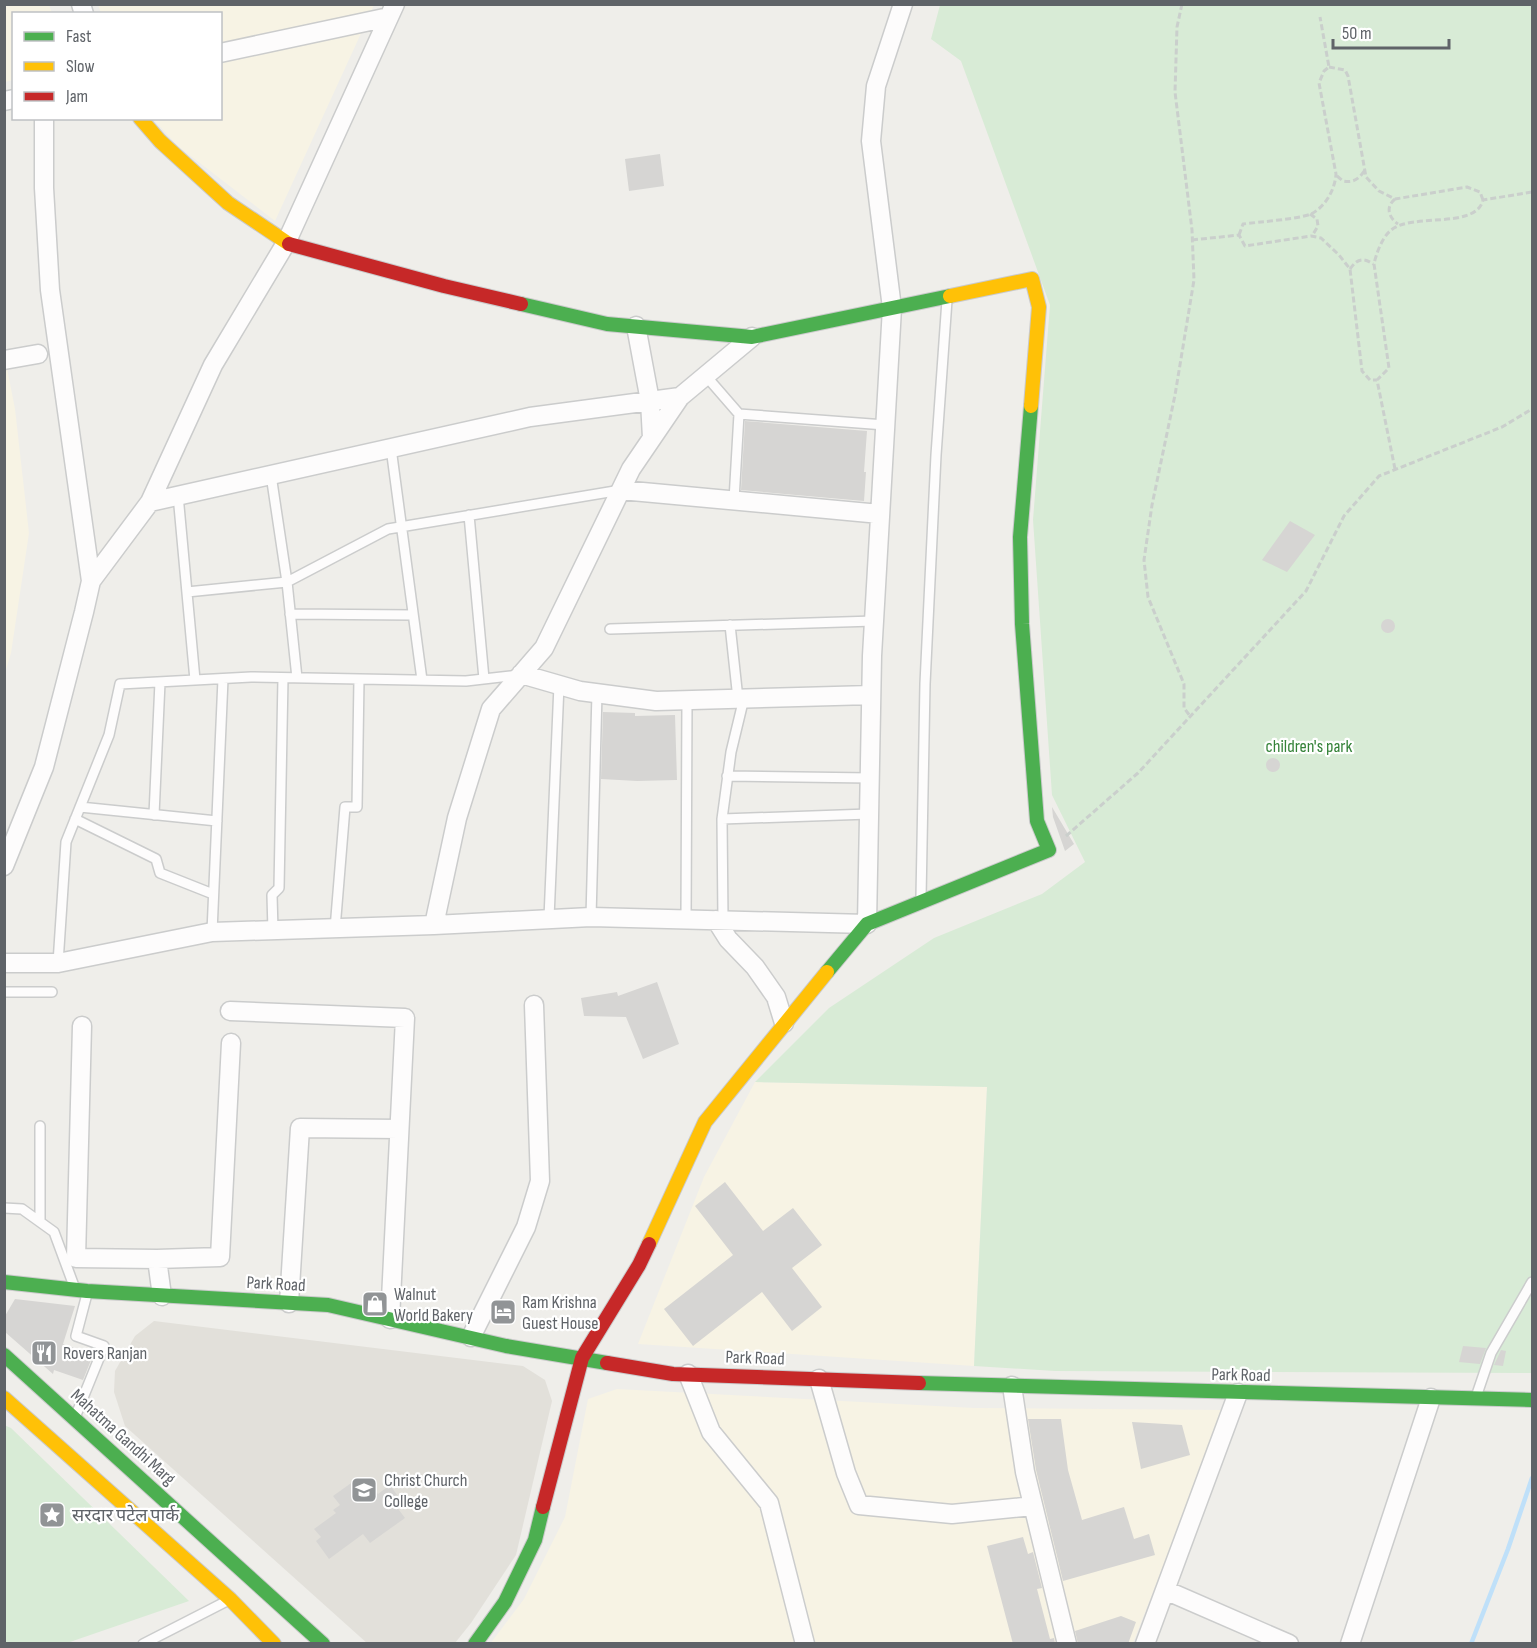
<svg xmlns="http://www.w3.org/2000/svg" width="1537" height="1648" font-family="'Sofia Sans Condensed','Noto Sans Devanagari',sans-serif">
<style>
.commercial{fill:#f7f3e4}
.education{fill:#e2e0da}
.park{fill:#d8ebd6}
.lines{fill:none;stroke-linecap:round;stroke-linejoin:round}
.stream{stroke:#bfe0f9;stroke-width:4.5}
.building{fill:#d6d5d3}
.lane-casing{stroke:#cbcccc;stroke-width:12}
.street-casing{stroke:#cbcccc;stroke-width:21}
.fast-casing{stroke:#cacacb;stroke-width:16}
.slow-casing{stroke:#cacacb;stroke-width:16}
.jam-casing{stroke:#cacacb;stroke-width:16}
.path{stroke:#cacfcc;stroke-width:3;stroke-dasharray:6 3;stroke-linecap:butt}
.lane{stroke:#fdfcfc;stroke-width:9}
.street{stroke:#fdfcfc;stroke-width:18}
.fast{stroke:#4caf50;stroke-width:14}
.slow{stroke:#ffc107;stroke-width:14}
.jam{stroke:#c62828;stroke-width:14}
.labels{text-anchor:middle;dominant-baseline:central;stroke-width:4.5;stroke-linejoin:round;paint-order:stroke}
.park-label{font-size:18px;fill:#348238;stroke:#fff}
.street-label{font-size:18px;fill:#5f6368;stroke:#fff}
.poi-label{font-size:18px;fill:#5f6368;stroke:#fff;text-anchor:start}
</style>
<rect width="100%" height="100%" fill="#efeeea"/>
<path class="commercial" d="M 4,5 L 49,5 L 52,13 L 14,14 L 13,80 L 5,82 Z
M 98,5 L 374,5 L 275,221 L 179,147 L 153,119 L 220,118 L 220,14 L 101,13 Z
M 4,353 L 15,409 L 29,533 L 11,653 L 5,673 Z
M 755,1082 L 987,1087 L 974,1366 L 638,1344 L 704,1177 Z
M 617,1389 L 974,1408 L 1224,1410 L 1133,1643 L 490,1644 L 524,1599 L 565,1517 L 588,1399 Z"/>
<path class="education" d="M 154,1321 L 523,1366 L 545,1380 L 552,1401 L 516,1555 L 471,1623 L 455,1643 L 368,1644 L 125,1426 L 114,1392 L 115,1371 L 135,1336 Z"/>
<path class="park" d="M 940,5 L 1532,5 L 1532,1373 L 1055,1371 L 974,1366 L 987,1087 L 755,1082 L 829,1008 L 934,938 L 1042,894 L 1085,862 L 1052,795 L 1033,520 L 1050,305 L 961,61 L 931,39 Z
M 4,1425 L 11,1428 L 189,1601 L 67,1643 L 5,1643 Z"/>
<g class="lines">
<path class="stream" d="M 1471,1644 L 1508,1549 L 1532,1478"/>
</g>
<path class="building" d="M 660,154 L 664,186 L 629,191 L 625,159 Z
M 745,421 L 867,431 L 864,472 L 866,472 L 864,501 L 741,490 Z
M 1290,521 L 1315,535 L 1287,572 L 1262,560 Z
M1381 626a7 7 0 1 1 14 0a7 7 0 1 1-14 0Z
M 603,712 L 635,713 L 635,716 L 675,715 L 677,780 L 637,781 L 601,779 Z
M1266 765a7 7 0 1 1 14 0a7 7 0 1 1-14 0Z
M 1052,807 L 1074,844 L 1065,851 L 1053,817 Z
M 657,982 L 679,1044 L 643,1059 L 626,1017 L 584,1016 L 581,998 L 617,992 L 618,996 Z
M 725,1182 L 763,1231 L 793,1208 L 822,1245 L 792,1268 L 822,1307 L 792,1331 L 762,1292 L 693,1346 L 664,1309 L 733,1255 L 695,1206 Z
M 15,1299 L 75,1306 L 63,1344 L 93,1355 L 83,1380 L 54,1370 L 53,1374 L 5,1332 L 5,1316 Z
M 1463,1346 L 1486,1348 L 1480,1364 L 1459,1362 Z
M 1501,1350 L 1506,1351 L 1503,1366 L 1494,1365 Z
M 1028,1419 L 1061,1419 L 1068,1470 L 1082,1520 L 1124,1507 L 1134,1539 L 1149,1534 L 1155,1555 L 1063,1581 L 1036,1470 Z
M 1132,1422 L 1182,1425 L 1190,1455 L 1141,1469 Z
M 354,1481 L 358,1488 L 368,1481 L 378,1494 L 390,1485 L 402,1502 L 396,1506 L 405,1518 L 370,1543 L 363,1534 L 329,1559 L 316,1541 L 321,1537 L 314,1529 L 336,1513 L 333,1510 L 340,1505 L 333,1496 Z
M 1023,1537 L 1028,1554 L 1033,1552 L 1042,1588 L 1037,1589 L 1050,1639 L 1054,1638 L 1055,1644 L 1013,1644 L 987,1546 Z
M 1121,1616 L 1136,1622 L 1128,1644 L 1078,1644 L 1075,1631 Z"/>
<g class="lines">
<defs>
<path id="lane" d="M 706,376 L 739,414 L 734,500
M 739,414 L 885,425
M 391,448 L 422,680
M 271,475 L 287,582 L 297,678
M 178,495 L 195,680
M 469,515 L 484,679
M 187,592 L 287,582 L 388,529 L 621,490
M 290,614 L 413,615
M 730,625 L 738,699
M 610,629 L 874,621
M 727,776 L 870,778
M 80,807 L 217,821
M 154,815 L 160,682
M 75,819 L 156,859 L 160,873 L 213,894
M 722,819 L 869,814
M 921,898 L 925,684 L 936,455 L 947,300
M 591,917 L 597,693
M 549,918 L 559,685
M 686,919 L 687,700
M 723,920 L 722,819 L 731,752 L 744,698
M 335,929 L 345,807 L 357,807 L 359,679
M 273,931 L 272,895 L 279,888 L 283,678
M 212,932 L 223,679
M 58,963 L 66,842 L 109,735 L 120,684 L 251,677 L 466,681 L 519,675
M 4,992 L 52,992
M 4,1208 L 22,1209 L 54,1232 L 74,1286
M 40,1222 L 40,1126
M 1476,1397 L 1491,1353 L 1532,1282
M 76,1415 L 104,1346 L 76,1336 L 87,1294
M 143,1644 L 225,1602"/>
<path id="street" d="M 81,4 L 84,14
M 220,53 L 389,17
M 4,101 L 14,99
M 44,118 L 44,188 L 50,290 L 91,581
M 636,326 L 650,401 L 652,438
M 4,360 L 38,354
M 621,490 L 880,514
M 150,502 L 530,417 L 680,397
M 521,674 L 580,691 L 656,701 L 871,695
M 4,866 L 44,767 L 84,612 L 91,581 L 150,502 L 213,365 L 286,243 L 395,4
M 716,920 L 728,939 L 755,967 L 776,997 L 784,1023
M 434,925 L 457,818 L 491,709 L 544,648 L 631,469 L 680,397 L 752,337
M 4,963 L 58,963 L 212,932 L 434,925 L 591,917 L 867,924 L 872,656 L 892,308 L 871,141 L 876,86 L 903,4
M 230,1011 L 405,1018 L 390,1319
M 82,1026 L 76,1258 L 157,1259 L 162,1296
M 157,1259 L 220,1257 L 231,1043
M 289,1303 L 300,1128 L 399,1129
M 471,1337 L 526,1227 L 540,1181 L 534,1005
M 688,1374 L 711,1432 L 769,1503 L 805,1644
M 819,1379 L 846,1473 L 859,1505 L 952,1514 L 1033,1506
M 1012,1386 L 1025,1472 L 1067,1644
M 1165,1590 L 1289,1644
M 1145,1644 L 1238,1393
M 1350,1644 L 1431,1398"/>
<path id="fast" d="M 521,304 L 607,324 L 752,337 L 950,296
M 827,972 L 867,924 L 1049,850 L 1037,821 L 1022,624 L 1020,537 L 1031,406
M 4,1282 L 87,1291 L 328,1305 L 506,1346 L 607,1363
M 4,1355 L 323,1644
M 919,1383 L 1532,1400
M 475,1644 L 505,1602 L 535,1540 L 543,1507"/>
<path id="slow" d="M 140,118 L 160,141 L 228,203 L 289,244
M 950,296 L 1032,279 L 1039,307 L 1031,406
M 649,1244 L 705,1122 L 827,972
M 4,1398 L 230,1599 L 274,1644"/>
<path id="jam" d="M 289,244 L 444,286 L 521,304
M 607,1363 L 673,1374 L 919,1383
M 543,1507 L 582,1358 L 639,1265 L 649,1244"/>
</defs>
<use href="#lane" class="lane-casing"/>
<use href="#street" class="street-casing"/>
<use href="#fast" class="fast-casing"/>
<use href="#slow" class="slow-casing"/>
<use href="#jam" class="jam-casing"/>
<path class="path" d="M 1182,4 L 1177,27 L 1175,92 L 1192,230 L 1194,280 L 1175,395 L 1152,505 L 1144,560 L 1148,597 L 1184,684 L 1184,708 L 1190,716
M 1329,67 L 1345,70 L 1348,76 L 1366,177 L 1379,191 L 1395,199 L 1467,187 L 1480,192 L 1483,200
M 1337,176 L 1343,181 C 1354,183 1359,179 1365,170
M 1395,199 C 1385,207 1389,218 1398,224
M 1310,214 L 1317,219 L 1318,226 L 1312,236
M 1239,235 L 1243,224 C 1258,222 1299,219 1311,214 C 1325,207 1335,190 1336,174 L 1319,83 L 1324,71 L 1329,67 L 1320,17
M 1192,240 L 1239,235 L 1245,246 L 1311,236 L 1321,238 L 1339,255 L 1350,269 L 1362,371 L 1370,380 L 1377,380
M 1350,269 C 1357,259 1363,257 1373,264
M 1395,469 L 1377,380 L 1389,368 L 1374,264 C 1376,254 1382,238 1390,231 C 1410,212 1476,230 1483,200 L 1532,192
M 1066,836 L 1138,773 L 1306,591 L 1344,516 L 1379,476 L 1502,427 L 1532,409"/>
<use href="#lane" class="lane"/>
<use href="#street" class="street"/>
<use href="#fast" class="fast"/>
<use href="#slow" class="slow"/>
<use href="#jam" class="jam"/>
</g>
<defs>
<symbol id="shop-square" viewBox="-11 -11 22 22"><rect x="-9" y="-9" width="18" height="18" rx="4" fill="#919496" stroke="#fff"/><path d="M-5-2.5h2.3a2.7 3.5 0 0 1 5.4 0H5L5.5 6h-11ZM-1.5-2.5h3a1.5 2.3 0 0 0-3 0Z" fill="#fff"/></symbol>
<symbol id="hotel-square" viewBox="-11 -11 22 22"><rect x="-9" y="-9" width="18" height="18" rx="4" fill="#919496" stroke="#fff"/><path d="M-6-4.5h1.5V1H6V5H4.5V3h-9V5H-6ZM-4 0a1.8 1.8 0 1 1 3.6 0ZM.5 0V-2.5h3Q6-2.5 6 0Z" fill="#fff"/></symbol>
<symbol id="restaurant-square" viewBox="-11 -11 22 22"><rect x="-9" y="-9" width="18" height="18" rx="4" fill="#919496" stroke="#fff"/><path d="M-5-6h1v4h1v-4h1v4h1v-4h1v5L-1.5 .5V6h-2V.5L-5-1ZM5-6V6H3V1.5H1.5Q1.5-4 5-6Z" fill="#fff"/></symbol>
<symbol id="university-square" viewBox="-11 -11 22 22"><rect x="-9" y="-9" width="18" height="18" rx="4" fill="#919496" stroke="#fff"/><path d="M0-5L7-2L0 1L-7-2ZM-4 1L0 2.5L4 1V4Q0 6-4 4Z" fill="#fff"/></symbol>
<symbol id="sight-square" viewBox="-11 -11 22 22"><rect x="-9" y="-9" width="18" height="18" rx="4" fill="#919496" stroke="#fff"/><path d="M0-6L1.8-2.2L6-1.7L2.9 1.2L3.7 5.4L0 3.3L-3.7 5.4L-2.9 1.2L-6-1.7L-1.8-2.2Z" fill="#fff"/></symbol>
</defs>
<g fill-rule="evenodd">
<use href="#shop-square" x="360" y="1289" width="30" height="30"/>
<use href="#hotel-square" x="488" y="1297" width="30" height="30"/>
<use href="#restaurant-square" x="29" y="1338" width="30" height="30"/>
<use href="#university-square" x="349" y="1475" width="30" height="30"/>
<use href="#sight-square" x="37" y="1500" width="30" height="30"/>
</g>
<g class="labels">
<g class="park-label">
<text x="1309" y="746">children's park</text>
</g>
<g class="street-label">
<text transform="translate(276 1284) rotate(3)">Park Road</text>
<text transform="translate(755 1358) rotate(2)">Park Road</text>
<text transform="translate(1241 1375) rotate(1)">Park Road</text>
<text transform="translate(123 1437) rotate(42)">Mahatma Gandhi Marg</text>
</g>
<g class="poi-label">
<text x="394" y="1294">Walnut<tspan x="394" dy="21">World Bakery</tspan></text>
<text x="522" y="1302">Ram Krishna<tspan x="522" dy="21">Guest House</tspan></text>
<text x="63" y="1353">Rovers Ranjan</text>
<text x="384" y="1480">Christ Church<tspan x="384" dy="21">College</tspan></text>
<text x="72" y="1515">सरदार पटेल पार्क</text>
</g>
</g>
<rect width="1537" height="1648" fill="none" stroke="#5f6368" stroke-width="12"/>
<rect x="12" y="12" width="210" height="108" fill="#ffffff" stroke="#bfc1c3" stroke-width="1.5"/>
<rect x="24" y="32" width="30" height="9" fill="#4caf50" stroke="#bfc1c3" stroke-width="1.5"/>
<text x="66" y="42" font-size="18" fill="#5f6368">Fast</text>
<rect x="24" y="62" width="30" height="9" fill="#ffc107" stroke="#bfc1c3" stroke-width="1.5"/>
<text x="66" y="72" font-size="18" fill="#5f6368">Slow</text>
<rect x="24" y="92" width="30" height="9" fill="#c62828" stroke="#bfc1c3" stroke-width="1.5"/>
<text x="66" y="102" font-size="18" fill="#5f6368">Jam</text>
<path d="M1333 39v9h116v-9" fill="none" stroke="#5f6368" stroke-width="3"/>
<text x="1342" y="39" font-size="18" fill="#5f6368" stroke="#ffffff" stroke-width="4.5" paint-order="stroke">50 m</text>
</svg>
